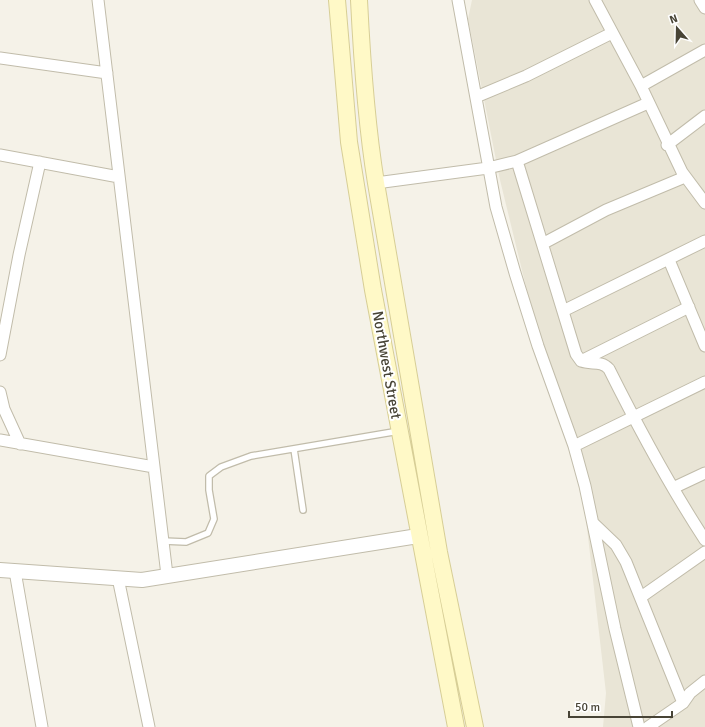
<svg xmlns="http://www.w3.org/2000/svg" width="705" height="727" font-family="Signika,sans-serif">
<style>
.residential{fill:#e9e5d6}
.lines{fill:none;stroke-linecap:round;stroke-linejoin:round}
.service-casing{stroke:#c1bcaa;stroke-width:8}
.minor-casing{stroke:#c1bcaa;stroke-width:13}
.tertiary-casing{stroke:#c1bcaa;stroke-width:16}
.secondary-casing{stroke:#d7ce96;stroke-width:18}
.service{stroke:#fff;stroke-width:5.5}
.minor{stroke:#fff;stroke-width:11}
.tertiary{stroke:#fff;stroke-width:14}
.secondary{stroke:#fff9c7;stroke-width:16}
.labels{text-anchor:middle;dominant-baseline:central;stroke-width:4;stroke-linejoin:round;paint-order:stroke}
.street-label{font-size:15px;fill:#484436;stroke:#fff}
</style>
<rect width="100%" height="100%" fill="#f5f2e8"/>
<path class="residential" d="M 472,0 L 705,0 L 705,727 L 603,727 L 606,693 L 580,467 L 549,381 L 500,180 L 468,19 Z"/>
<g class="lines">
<defs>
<path id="service" d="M 294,449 L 303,510
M 163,541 L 186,542 L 208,533 L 214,519 L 209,490 L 209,476 L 221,467 L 251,456 L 399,431"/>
<path id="minor" d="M 98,0 L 167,575
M 458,0 L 496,207 L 515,273 L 538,346 L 574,446 L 585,486 L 615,629 L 639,727
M 595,0 L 641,86 L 682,172 L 705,203
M 700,0 L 705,8
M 0,58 L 107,73
M 641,86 L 705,50
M 476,97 L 526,76 L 612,33
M 667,145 L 705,116
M 0,155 L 119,177
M 517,161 L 576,354 L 581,361 C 591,365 601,360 609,369 C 638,427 669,485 705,540
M 376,183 L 488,168 L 517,161 L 648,103
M 544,243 L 606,210 L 685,177
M 669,260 L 705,346
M 563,311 L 705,241
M 0,355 L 19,255 L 40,162
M 581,361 L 689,307
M 0,392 L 4,409 L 20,444
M 0,440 L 154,467
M 574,446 L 705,382
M 673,488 L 705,473
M 593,523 L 616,545 L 626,562 L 683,703
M 15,571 L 42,727
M 118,578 L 149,727
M 641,597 L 705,552
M 648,727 L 683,703 L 690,693 L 705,681"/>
<path id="tertiary" d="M 0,570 L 142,580 L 418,536"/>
<path id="secondary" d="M 337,0 L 349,142 L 373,290 L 456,727
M 359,0 C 362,61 366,122 376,183 L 439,552 L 475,727"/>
</defs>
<use href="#service" class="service-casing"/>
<use href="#minor" class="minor-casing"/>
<use href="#tertiary" class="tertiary-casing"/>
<use href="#secondary" class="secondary-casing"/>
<use href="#service" class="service"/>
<use href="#minor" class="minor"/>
<use href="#tertiary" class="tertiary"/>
<use href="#secondary" class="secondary"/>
</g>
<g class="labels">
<g class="street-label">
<text transform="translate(387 365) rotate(80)">Northwest Street</text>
</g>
</g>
<g transform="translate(677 28) rotate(340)" stroke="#ffffff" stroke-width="3" paint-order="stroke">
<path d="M0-3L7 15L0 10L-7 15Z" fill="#484436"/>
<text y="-6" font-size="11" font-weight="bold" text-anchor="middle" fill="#484436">N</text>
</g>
<path d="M569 711v6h103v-6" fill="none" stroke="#484436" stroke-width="2"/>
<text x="575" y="711" font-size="12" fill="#484436" stroke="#ffffff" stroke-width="3" paint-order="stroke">50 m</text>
</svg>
